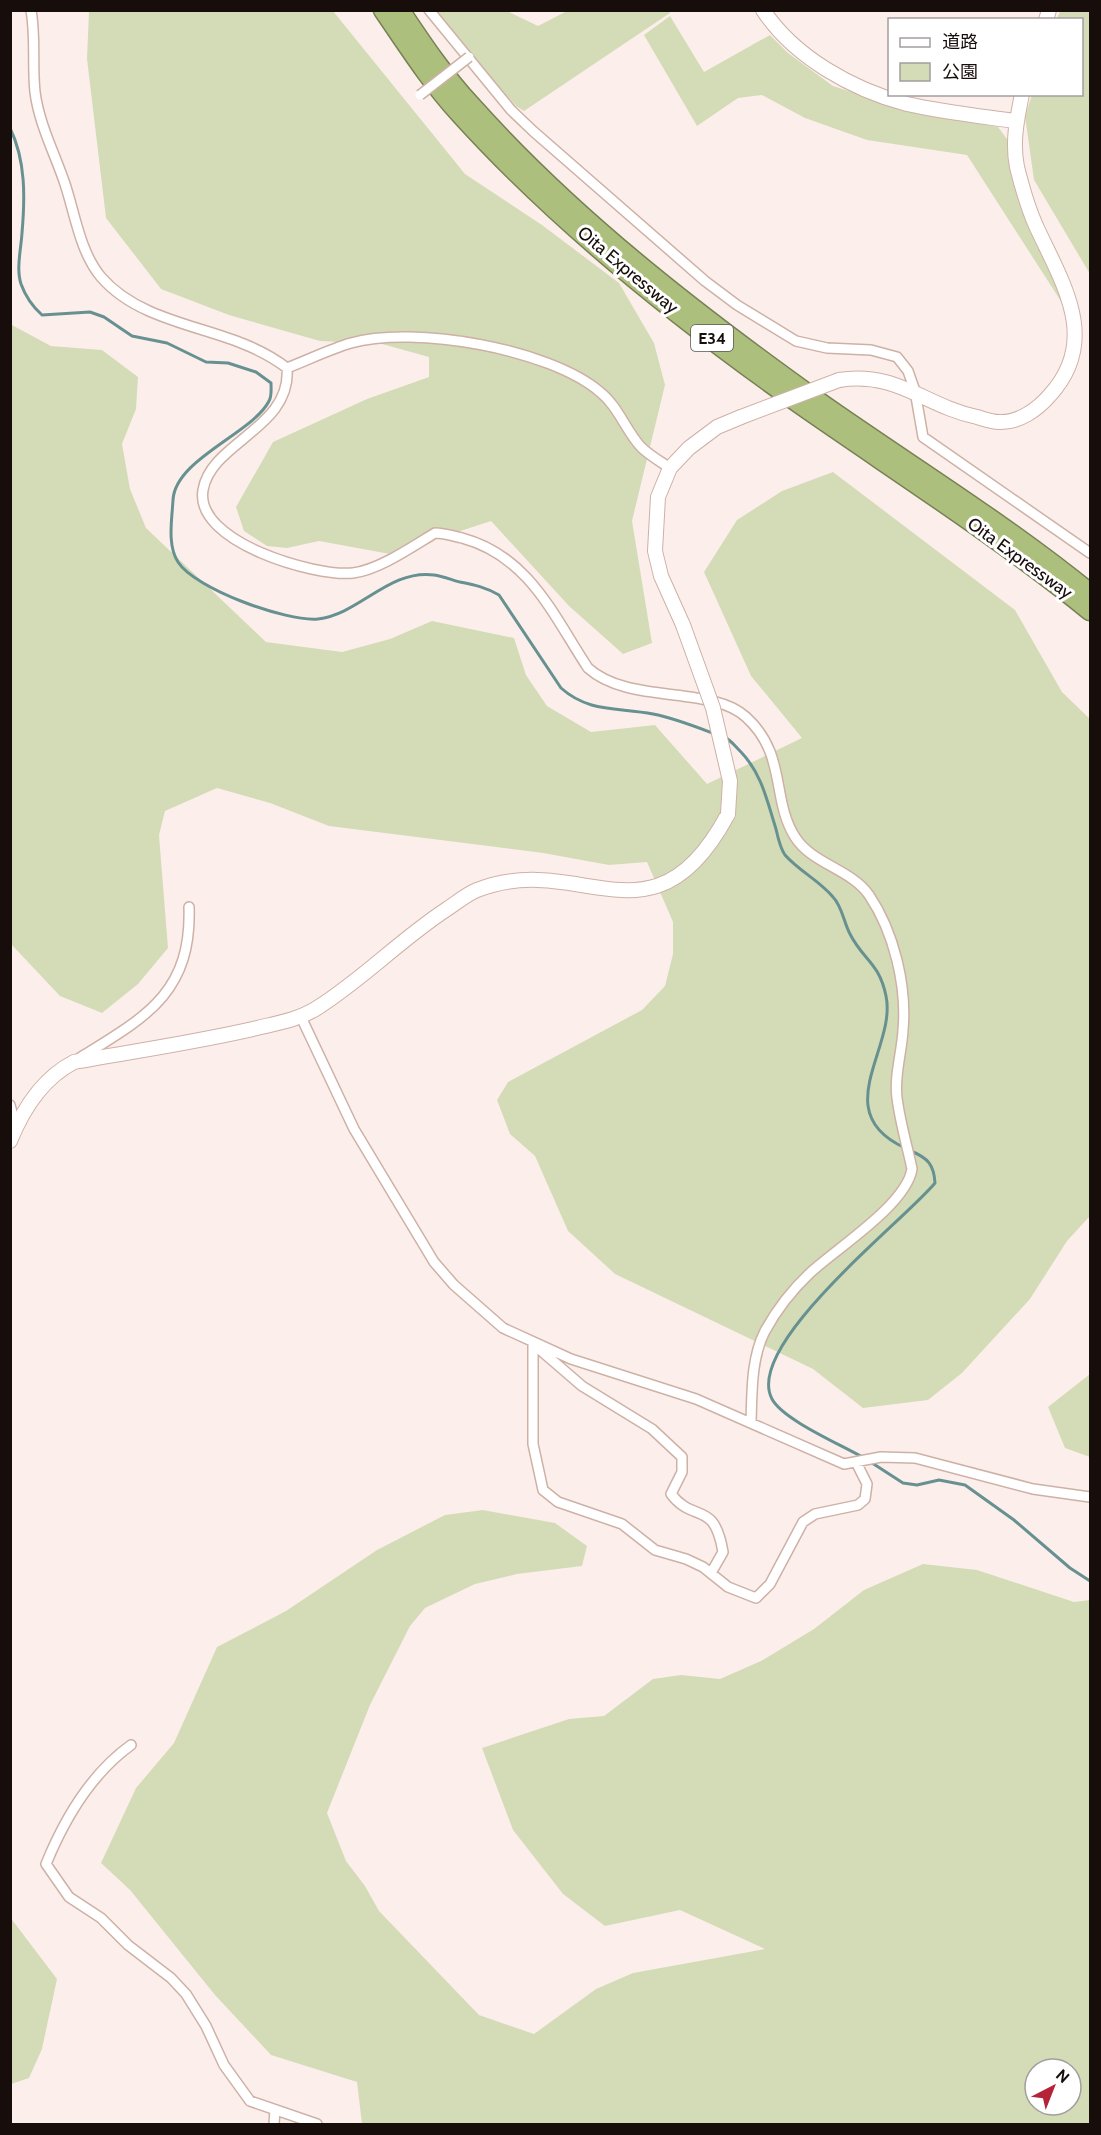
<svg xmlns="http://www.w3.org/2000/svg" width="1101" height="2135" font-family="Cabin,'Noto Sans JP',sans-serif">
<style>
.green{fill:#d4dcb7;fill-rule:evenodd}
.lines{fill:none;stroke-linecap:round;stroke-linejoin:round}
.stream{stroke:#679191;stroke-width:3}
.street-casing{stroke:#ceb1a6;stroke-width:12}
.secondary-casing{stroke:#ceb1a6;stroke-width:16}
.highway-casing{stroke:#788155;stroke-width:21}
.street{stroke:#fff;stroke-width:9}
.secondary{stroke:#fff;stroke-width:14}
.highway{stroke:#adbf7d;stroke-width:18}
.street-bridge-casing{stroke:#ceb1a6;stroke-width:12;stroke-linecap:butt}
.secondary-bridge-casing{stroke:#ceb1a6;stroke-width:16;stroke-linecap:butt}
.street-bridge{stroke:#fff;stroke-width:9}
.secondary-bridge{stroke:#fff;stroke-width:14}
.labels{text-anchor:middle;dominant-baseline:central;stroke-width:6;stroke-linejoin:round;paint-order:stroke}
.shield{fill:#fff;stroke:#5d5654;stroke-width:1.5}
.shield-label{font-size:16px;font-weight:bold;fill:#170d0a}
.street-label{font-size:18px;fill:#170d0a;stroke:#fff}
</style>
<rect width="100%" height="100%" fill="#fcefeb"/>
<path class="green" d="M 668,10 L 670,13 L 524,111 L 516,106 L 432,11 L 507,11 L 538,26 L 567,11 Z
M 89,11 L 333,11 L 465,174 L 542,225 L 619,283 L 654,343 L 665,385 L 632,521 L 652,643 L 623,654 L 569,606 L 491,521 L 390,554 L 319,541 L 287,548 L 267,546 L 244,531 L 236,507 L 273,442 L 367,399 L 429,377 L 429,357 L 382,344 L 320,341 L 229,315 L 161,289 L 106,218 L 87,59 Z
M 1060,11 L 1090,11 L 1090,274 L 1034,180 L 1025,116 L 1032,95 L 1082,94 L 1082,20 L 1057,19 Z
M 670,16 L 704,72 L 770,35 L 788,53 L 833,86 L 898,107 L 998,127 L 1007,139 L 1014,171 L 1066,303 L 1064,306 L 967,155 L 867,140 L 805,118 L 762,95 L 738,98 L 697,126 L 644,35 Z
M 10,324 L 51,346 L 102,350 L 138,377 L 136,409 L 122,444 L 130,489 L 146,528 L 266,642 L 342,652 L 390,639 L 432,621 L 514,638 L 526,675 L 547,706 L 591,732 L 655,725 L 707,784 L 802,738 L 751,676 L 704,572 L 737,520 L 782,491 L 833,472 L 1015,610 L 1062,692 L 1090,719 L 1090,1216 L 1067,1241 L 1030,1299 L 962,1373 L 928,1400 L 863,1408 L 813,1369 L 615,1274 L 568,1231 L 535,1156 L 510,1134 L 497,1100 L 508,1082 L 642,1010 L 665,986 L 673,954 L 673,922 L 647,862 L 609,865 L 543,853 L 329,826 L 270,803 L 217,788 L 165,811 L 159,835 L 168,948 L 138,984 L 102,1013 L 60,996 L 11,944 Z
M 1090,1374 L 1090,1457 L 1065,1448 L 1048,1407 Z
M 483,1510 L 555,1523 L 587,1546 L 582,1566 L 517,1574 L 475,1584 L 425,1608 L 410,1626 L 370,1705 L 327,1813 L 346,1861 L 365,1886 L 379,1911 L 479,2015 L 534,2034 L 596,1989 L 633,1973 L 765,1949 L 680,1910 L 605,1926 L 563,1894 L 513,1830 L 482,1748 L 569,1719 L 604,1716 L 653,1679 L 681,1675 L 720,1679 L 761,1661 L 814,1629 L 864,1590 L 923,1564 L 977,1570 L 1074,1602 L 1090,1600 L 1090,2124 L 362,2124 L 357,2082 L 271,2055 L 215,1995 L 130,1890 L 101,1863 L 136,1788 L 174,1743 L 217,1647 L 286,1611 L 377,1550 L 445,1515 ZM 1035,2069 L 1071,2069 L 1071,2105 L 1035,2105 Z
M 10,1917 L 57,1979 L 42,2049 L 29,2078 L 11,2084 Z"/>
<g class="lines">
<path class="stream" d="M 10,128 C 26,161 25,198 22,233 C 21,249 16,269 21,284 C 25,295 33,307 42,315 L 90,312 L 104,317 L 132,336 L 167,343 L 206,362 L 228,363 L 256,372 L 271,383 C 271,389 272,396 269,401 C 253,433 175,459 173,500 C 172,519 167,545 178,562 C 195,589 287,622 318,619 C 360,614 389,569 434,575 C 443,576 452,580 460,582 C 475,585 485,587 499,595 L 561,688 C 589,713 618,707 653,714 C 674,718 694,726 715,734
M 724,737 C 731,740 735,746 741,752 C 762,774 767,801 776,829 C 778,838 780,848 785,855 C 799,871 820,881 833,897 C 842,906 844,923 850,934 C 863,960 879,962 886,996 C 897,1048 827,1112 905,1148
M 864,1458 C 842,1445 783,1420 772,1399 C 743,1345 905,1220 935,1183 C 934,1165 928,1158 911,1151
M 869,1461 L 903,1483 L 917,1485 L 939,1480 L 965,1485 L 1014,1520 L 1070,1568 L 1090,1581"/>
<defs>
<path id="street" d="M 31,10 C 36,38 32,65 35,92 C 39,124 55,154 65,184 C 75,214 80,252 101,277 C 114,292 131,303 149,311 C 196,332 245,336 287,368 C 292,428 211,442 203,490 C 194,542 315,577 353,573 C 379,570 413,546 435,533 C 444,533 453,536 462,538 C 529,556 553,615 588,668 C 629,705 711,685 746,717 C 787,754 771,799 795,837 C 812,864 851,869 869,895 C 894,932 907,986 903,1030 C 902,1052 894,1075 897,1098 C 900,1122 907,1145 912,1169 C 906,1205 837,1248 810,1273 C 793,1289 776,1311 765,1331 C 751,1358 752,1393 751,1422
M 429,10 L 511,110 L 533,131 L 705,281 L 737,305 L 796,341 L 827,348 L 871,350 L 897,357 L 908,371 L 915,391 L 923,437 L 1090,553
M 287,368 C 308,360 330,349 351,343 C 414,325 550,349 600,392 C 618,406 626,431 641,447 C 649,455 661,462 670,468
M 301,1017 L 354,1129 L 434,1262 L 454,1285 L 503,1328 L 571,1359 L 696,1399 L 844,1464 L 881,1457 L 915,1458 L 1033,1489 L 1090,1497
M 78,1059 C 144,1018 192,994 189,907
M 10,1105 L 16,1127
M 533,1343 L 533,1444 L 543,1490 L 558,1502 L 622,1524 L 655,1550 L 686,1559 L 703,1567 L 728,1587 L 756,1598 L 770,1584 L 803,1522 L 815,1514 L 858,1505 L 865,1499 L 867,1484 L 856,1462
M 538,1348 L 582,1386 L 652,1429 L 682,1457 L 682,1472 L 671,1494 C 694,1524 714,1499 723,1552 L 711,1573
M 131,1745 C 92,1773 64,1820 46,1864 L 69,1897 L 101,1918 L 128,1945 L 171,1978 L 186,1994 L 206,2026 L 224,2065 L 250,2101 L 317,2124
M 274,2124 L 275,2110"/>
<path id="secondary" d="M 763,10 C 794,57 853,90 907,104 C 942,112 979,116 1015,121
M 1046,20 L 1049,10
M 839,380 C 897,371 925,406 977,417 C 984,419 992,422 999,422 C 1019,423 1038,409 1050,395 C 1100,340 1063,284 1037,228 C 1028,209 1022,187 1017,167 C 1012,142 1017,119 1022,94
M 683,625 L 661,576 L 655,551 L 658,497 L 670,468 L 689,448 L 717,427 L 741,417
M 10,1141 C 23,1109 43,1078 74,1062 C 135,1051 197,1042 257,1028 C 278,1023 298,1020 317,1008 C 363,979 401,939 447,909 C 456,903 467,894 477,890 C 580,849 653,955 728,814"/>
<path id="highway" d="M 383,10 C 407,45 430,81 458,112 C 556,221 688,326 808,410 C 903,476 1000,538 1090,611
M 400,10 C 422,43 444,76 471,105 C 572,218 695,313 818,401 C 909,465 1004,523 1090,593"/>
</defs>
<use href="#street" class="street-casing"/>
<use href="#secondary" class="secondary-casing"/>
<use href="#highway" class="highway-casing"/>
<use href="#street" class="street"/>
<use href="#secondary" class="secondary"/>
<use href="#highway" class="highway"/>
<defs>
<path id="street-bridge" d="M 420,95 L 469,57"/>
<path id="secondary-bridge" d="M 741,417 L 839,380
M 683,625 L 713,708 L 730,781 L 728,814"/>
</defs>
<use href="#street-bridge" class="street-bridge-casing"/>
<use href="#secondary-bridge" class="secondary-bridge-casing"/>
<use href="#street-bridge" class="street-bridge"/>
<use href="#secondary-bridge" class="secondary-bridge"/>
</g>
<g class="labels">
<rect class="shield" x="691" y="325" width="42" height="26" rx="4.5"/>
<g class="shield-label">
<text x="712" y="338">E34</text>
</g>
<g class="street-label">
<text transform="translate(628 270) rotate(40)">Oita Expressway</text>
<text transform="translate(1020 558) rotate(36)">Oita Expressway</text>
</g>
</g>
<rect width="1101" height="2135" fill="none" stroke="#170d0a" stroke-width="24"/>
<rect x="888" y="18" width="195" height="78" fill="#ffffff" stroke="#a29e9d" stroke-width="1.5"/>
<rect x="900" y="38" width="30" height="9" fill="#ffffff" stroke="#a29e9d" stroke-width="1.5"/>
<text x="942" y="48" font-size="18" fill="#170d0a">道路</text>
<rect x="900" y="63" width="30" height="18" fill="#d4dcb7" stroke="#a29e9d" stroke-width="1.5"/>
<text x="942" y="78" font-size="18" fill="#170d0a">公園</text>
<g transform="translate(1053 2087) rotate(42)"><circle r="28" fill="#ffffff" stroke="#a29e9d" stroke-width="1.5"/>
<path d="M0-4.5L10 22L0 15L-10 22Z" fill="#b52338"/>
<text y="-9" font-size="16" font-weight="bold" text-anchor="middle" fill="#170d0a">N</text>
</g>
</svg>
